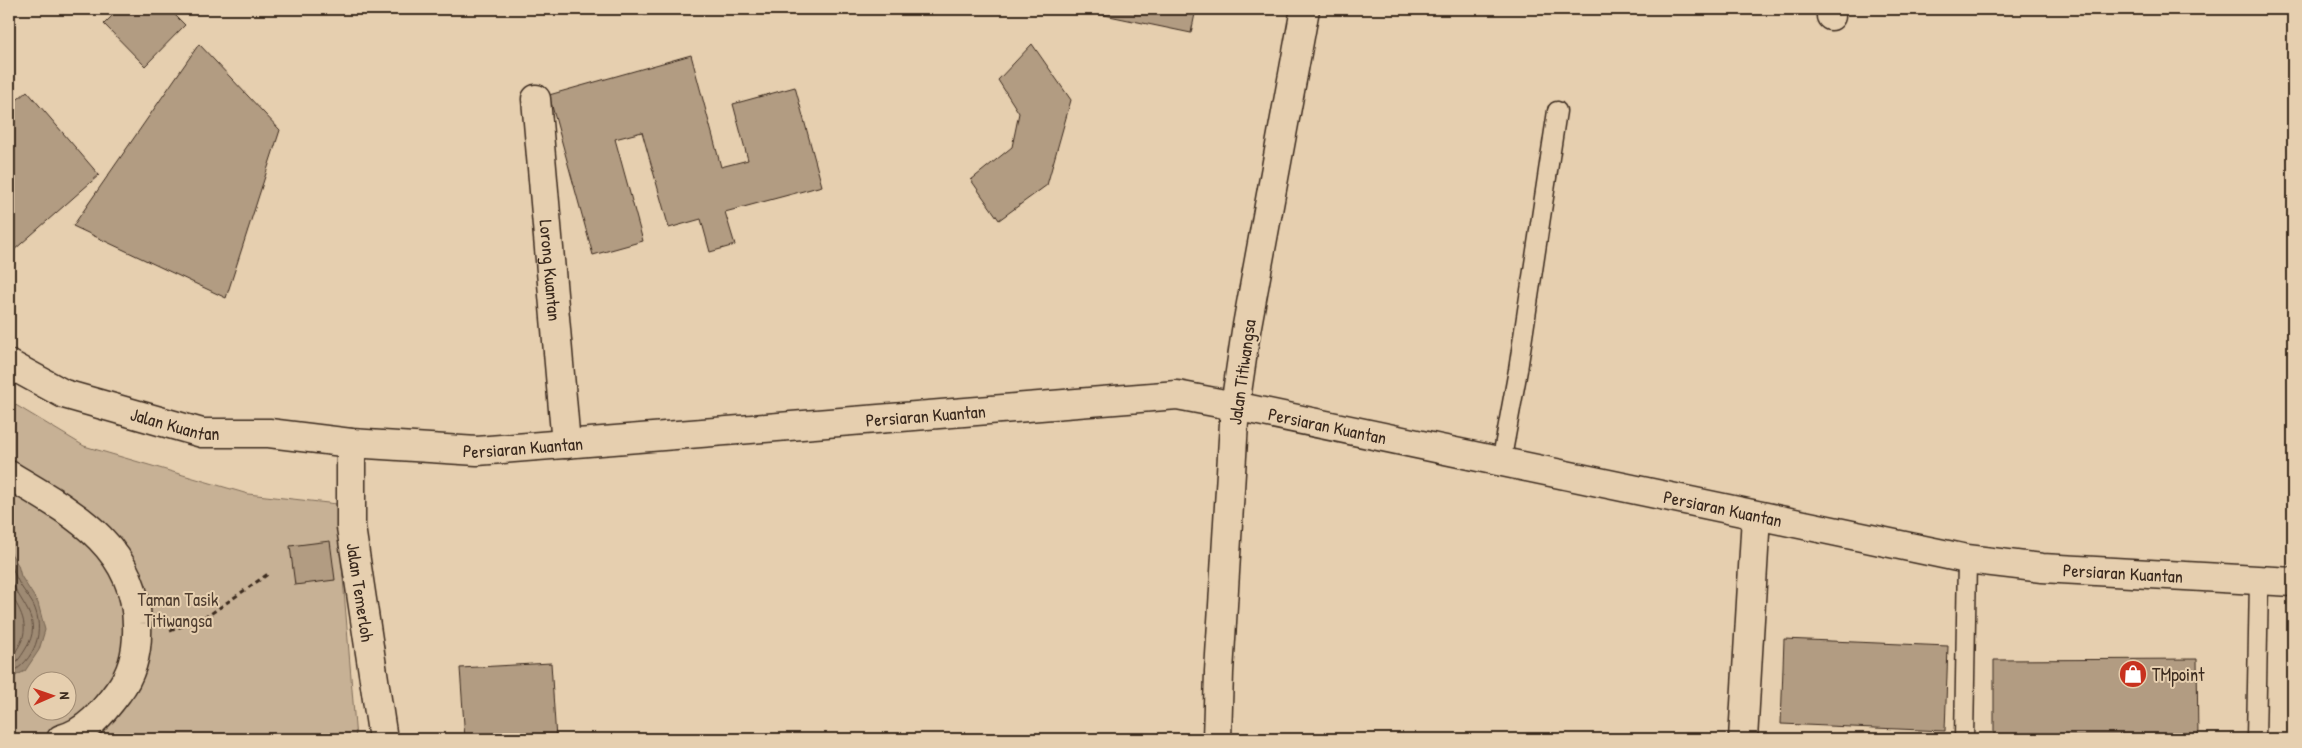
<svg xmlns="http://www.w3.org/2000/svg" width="2302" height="748" font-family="'Patrick Hand',sans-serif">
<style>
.green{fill:#c7b195;stroke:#816e5a;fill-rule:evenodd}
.water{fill:#9e8a73;stroke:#766451}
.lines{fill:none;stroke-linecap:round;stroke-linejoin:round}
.shore{stroke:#635040;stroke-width:1}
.building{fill:#b29c82;stroke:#3b2a1e}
.lane-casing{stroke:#3b2a1e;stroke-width:21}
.street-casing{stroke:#3b2a1e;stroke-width:31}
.secondary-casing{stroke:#3b2a1e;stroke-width:31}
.path{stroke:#3b2a1e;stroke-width:3;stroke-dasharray:5 4;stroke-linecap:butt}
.lane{stroke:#e6cfaf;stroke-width:18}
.street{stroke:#e6cfaf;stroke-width:28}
.secondary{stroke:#e6cfaf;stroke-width:28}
.labels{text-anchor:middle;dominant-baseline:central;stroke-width:4;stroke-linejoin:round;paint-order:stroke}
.street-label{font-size:18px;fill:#3b2a1e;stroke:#e6cfaf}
.park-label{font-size:18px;fill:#503e30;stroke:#e6cfaf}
.poi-label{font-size:18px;fill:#3b2a1e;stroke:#e6cfaf;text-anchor:start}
</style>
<rect width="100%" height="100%" fill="#e6cfaf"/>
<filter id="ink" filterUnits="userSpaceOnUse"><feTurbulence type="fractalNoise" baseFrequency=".02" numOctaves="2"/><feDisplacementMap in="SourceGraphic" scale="10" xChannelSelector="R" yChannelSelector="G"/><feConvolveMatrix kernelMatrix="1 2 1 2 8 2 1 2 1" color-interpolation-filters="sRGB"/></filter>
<g filter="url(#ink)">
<path class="green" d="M 9,401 L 84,446 L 248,494 L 337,504 L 356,739 L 9,739 ZM 38,680 L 68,680 L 68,710 L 38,710 Z"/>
<path class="water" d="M 9,550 L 18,565 L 21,576 L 38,603 L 45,630 L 39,650 L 25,671 L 9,679 Z"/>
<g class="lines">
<path class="shore" d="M 9,559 C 12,565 13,571 16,577 C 20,587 28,595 33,604 C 46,631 35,661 9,674
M 9,574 C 17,603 46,618 25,650 C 20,658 17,663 9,667
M 9,592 C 20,609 31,626 19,646 C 16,651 14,656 9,658"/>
</g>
<path class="building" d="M 119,9 L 169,9 L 185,25 L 145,66 L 104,24 Z
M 644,9 L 695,9 L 645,15 Z
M 1091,9 L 1196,9 L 1191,33 L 1090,12 Z
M 199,44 L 280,130 L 226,298 L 73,226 Z
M 1032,44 L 1071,100 L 1047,185 L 999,220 L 971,180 L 1012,147 L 1019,113 L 998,80 Z
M 691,55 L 721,167 L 748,160 L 733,104 L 795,87 L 822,186 L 725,212 L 735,245 L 710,252 L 701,219 L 669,228 L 642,132 L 615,139 L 643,241 L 593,255 L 549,95 Z
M 27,91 L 99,175 L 13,251 L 9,247 L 9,107 Z
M 330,541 L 335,580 L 295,585 L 290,546 Z
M 1784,639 L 1948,646 L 1945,731 L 1781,724 Z
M 2197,659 L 2198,739 L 1994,739 L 1994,660 Z
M 551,663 L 556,739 L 465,739 L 460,668 Z"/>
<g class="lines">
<defs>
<path id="lane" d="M 1501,463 L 1518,370 L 1557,111
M 1964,739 L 1967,559
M 2256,739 L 2259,581"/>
<g id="street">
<path d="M 1831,9 L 1831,16"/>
<path id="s1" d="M 536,99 L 566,444"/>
<path d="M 9,475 C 69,511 136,545 137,624 C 138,648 133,673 118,692 C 104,711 86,733 61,739"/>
<path id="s2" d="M 1217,739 L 1219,672 L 1235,406 L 1967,559 L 2042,568 L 2293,582"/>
<path d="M 1743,739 L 1756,516"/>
</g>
<g id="secondary">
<path id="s3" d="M 9,364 L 64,394 L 202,433 L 269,433 L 351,443 L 477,451 L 1177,395 L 1235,406 L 1246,331 L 1305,9"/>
<path id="s4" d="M 351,443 L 351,527 L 383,739"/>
</g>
</defs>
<use href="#lane" class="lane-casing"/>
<use href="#street" class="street-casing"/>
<use href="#secondary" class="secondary-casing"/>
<path class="path" d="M 170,631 L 209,615 L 268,574"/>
<use href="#lane" class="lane"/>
<use href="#street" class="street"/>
<use href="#secondary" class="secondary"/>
</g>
</g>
<defs>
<symbol id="shop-disc" viewBox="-11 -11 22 22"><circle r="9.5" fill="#c8321e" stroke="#e6cfaf"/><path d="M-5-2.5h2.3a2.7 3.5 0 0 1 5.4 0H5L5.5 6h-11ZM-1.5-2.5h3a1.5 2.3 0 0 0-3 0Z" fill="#fff"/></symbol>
</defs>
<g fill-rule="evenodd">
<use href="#shop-disc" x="2117" y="658" width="32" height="32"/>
</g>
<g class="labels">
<g class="street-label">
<text stroke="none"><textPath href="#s1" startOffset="172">Lorong Kuantan</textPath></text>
<text transform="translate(1242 372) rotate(-82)">Jalan Titiwangsa</text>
<text stroke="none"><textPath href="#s3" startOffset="932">Persiaran Kuantan</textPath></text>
<text stroke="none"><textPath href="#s3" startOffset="178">Jalan Kuantan</textPath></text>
<text stroke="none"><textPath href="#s2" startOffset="428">Persiaran Kuantan</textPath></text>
<text stroke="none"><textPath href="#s3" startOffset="528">Persiaran Kuantan</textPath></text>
<text stroke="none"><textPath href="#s2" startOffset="832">Persiaran Kuantan</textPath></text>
<text stroke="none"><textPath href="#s2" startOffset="1238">Persiaran Kuantan</textPath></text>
<text stroke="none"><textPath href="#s4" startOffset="150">Jalan Temerloh</textPath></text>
</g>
<g class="park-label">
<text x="178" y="599">Taman Tasik<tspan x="178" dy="21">Titiwangsa</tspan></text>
</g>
<g class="poi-label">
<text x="2152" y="674">TMpoint</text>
</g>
</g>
<rect width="2302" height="748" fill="none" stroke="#e6cfaf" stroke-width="30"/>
<rect x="15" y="15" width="2272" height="718" fill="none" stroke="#3b2a1e" stroke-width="2" filter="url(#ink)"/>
<g transform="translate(52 696) rotate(88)"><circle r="24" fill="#e6cfaf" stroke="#a28d75"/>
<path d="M0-4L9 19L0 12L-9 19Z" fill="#c8321e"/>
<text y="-8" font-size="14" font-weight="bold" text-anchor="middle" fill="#3b2a1e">N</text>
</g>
</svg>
